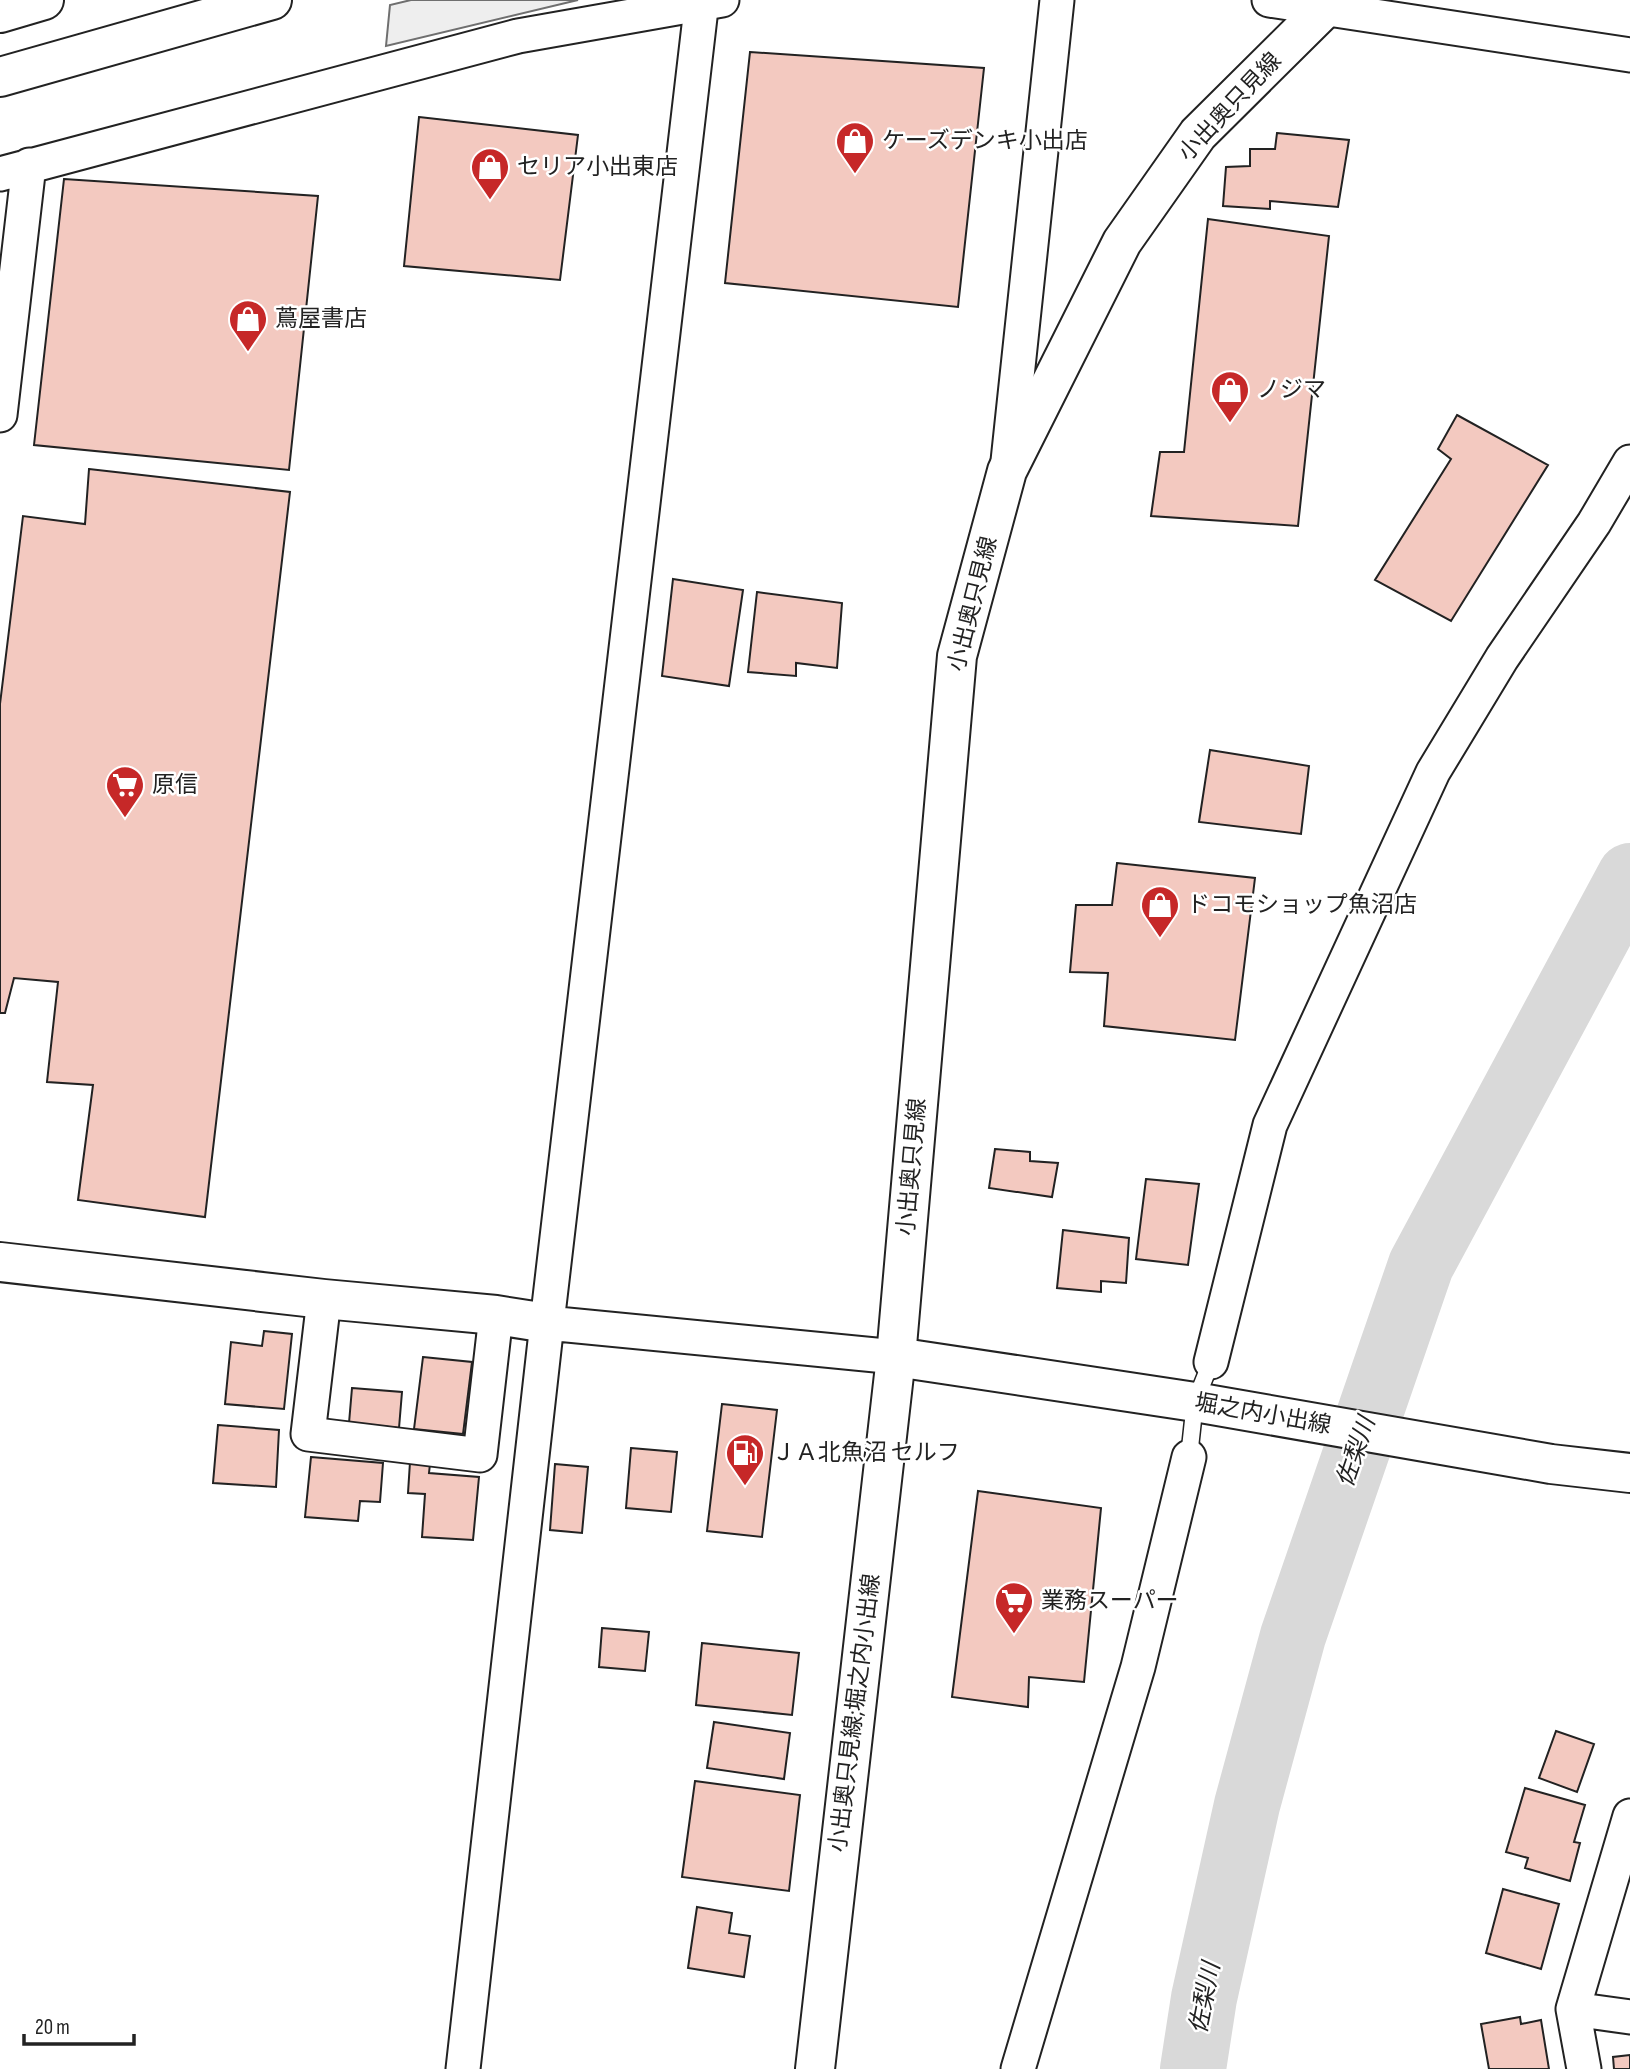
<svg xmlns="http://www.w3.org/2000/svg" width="1630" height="2069" font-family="'Sofia Sans Condensed','Noto Sans JP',sans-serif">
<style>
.green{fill:#eee;stroke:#6f6f6f;stroke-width:2}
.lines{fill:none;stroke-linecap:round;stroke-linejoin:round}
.river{stroke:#d9d9d9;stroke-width:66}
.building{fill:#f3c9c0;stroke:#222;stroke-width:2}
.service-casing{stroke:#222;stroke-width:19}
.minor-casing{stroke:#222;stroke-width:37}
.tertiary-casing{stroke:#222;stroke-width:42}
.secondary-casing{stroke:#222;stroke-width:42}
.primary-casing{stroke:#222;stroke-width:42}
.motorway-casing{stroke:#222;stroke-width:42}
.service{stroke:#fff;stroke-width:16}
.minor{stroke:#fff;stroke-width:33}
.tertiary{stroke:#fff;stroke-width:38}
.secondary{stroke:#fff;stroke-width:38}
.primary{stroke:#fff;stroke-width:38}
.motorway{stroke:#fff;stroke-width:38}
.labels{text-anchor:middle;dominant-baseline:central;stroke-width:5;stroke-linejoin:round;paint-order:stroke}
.street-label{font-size:23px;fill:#222;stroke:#fff}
.poi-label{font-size:23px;fill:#222;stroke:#fff;text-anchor:start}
.water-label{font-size:24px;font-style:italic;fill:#222;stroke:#fff}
</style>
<rect width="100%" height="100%" fill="#fff"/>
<path class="green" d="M 411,0 L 578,0 L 386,46 L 390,5 Z"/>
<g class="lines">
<path class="river" d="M 1193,2069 L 1204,1998 L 1247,1805 L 1293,1636 L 1421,1265 L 1630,876"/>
</g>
<path class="building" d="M 750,52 L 984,68 L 958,307 L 725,283 Z
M 419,117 L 578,135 L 560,280 L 404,266 Z
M 1277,133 L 1349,140 L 1338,207 L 1270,201 L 1270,209 L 1223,206 L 1226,167 L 1250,166 L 1250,149 L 1275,149 Z
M 64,179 L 318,196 L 289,470 L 34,445 Z
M 1208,219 L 1329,236 L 1298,526 L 1151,516 L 1160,452 L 1184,452 Z
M 1457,415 L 1548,465 L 1451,621 L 1375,580 L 1451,459 L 1438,449 Z
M 89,469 L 290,492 L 205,1217 L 78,1200 L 93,1085 L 47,1082 L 58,982 L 14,978 L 5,1013 L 0,1013 L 0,704 L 23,516 L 85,524 Z
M 673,579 L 743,590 L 729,686 L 662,676 Z
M 757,592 L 842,603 L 837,668 L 796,663 L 796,676 L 748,672 Z
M 1210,750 L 1309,766 L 1301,834 L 1199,822 Z
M 1117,863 L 1255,878 L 1235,1040 L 1104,1026 L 1108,973 L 1070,972 L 1076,905 L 1112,905 Z
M 995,1149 L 1030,1152 L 1030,1161 L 1058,1163 L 1052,1197 L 989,1188 Z
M 1146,1179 L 1199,1184 L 1188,1265 L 1136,1259 Z
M 1063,1230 L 1129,1238 L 1126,1283 L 1101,1281 L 1101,1292 L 1057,1288 Z
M 264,1331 L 292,1334 L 284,1409 L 225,1404 L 231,1342 L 262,1346 Z
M 423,1357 L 472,1362 L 463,1434 L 414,1429 Z
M 352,1388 L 402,1392 L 399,1428 L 349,1423 Z
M 722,1404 L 777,1410 L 762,1537 L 707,1531 Z
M 218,1425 L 279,1430 L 276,1487 L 213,1483 Z
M 631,1448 L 677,1452 L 671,1512 L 626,1508 Z
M 311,1457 L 383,1463 L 380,1502 L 360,1501 L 358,1521 L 305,1517 Z
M 410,1462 L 430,1464 L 429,1473 L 479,1477 L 473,1540 L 422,1537 L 425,1494 L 408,1493 Z
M 555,1464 L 588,1467 L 582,1533 L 550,1530 Z
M 978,1491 L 1101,1508 L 1084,1682 L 1029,1677 L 1028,1707 L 952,1697 Z
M 602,1628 L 649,1632 L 645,1671 L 599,1667 Z
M 702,1643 L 799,1653 L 792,1715 L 696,1705 Z
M 714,1722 L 790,1733 L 784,1779 L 707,1768 Z
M 1556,1731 L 1594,1744 L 1577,1792 L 1539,1778 Z
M 695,1781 L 800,1795 L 789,1891 L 682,1877 Z
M 1525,1788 L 1585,1805 L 1574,1842 L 1580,1843 L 1570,1881 L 1525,1868 L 1528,1858 L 1506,1852 Z
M 1503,1889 L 1559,1904 L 1541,1969 L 1486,1953 Z
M 697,1907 L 732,1913 L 729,1933 L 750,1936 L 744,1977 L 688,1968 Z
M 1520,2017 L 1521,2024 L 1541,2020 L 1549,2069 L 1489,2069 L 1481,2024 Z
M 1630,2055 L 1630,2069 L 1614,2069 L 1613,2057 Z"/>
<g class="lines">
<defs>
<path id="service" d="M 1189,1457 L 1195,1402 L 1211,1362"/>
<path id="minor" d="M 1269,0 L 1630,55
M 0,174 L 518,36 L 722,0
M 0,415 L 29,165
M 1008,461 L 1057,0
M 324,1299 L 308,1434 L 480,1455 L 496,1315
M 547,1323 L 896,1357
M 1211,1362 L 1270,1125 L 1433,772 L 1502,658 L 1594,523 L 1630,462
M 1573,2009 L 1630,2017
M 463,2069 L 547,1323 L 702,0
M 1018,2069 L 1138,1667 L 1189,1457
M 1584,2069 L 1573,2009 L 1630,1816"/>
<path id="tertiary" d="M 0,1262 L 324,1299 L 496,1315 L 547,1323"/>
<path id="secondary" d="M 896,1357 L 1195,1402 L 1551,1464 L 1630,1473"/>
<path id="primary" d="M 815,2069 L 896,1357 L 957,656 L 1007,471 L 1122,242 L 1198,134 L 1333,0"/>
<path id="motorway" d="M 0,13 L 44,0
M 0,77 L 272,0"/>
</defs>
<use href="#service" class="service-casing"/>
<use href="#minor" class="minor-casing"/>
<use href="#tertiary" class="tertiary-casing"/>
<use href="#secondary" class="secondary-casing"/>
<use href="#primary" class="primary-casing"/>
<use href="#motorway" class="motorway-casing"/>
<use href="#service" class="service"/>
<use href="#minor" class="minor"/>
<use href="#tertiary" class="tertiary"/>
<use href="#secondary" class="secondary"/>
<use href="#primary" class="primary"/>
<use href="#motorway" class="motorway"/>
</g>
<defs>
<symbol id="shop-pin" viewBox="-11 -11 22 30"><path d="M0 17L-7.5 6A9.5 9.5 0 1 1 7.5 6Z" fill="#c62828" stroke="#fff"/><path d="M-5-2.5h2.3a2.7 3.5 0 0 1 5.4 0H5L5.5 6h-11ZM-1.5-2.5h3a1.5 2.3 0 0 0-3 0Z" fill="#fff"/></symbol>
<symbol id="supermarket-pin" viewBox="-11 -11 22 30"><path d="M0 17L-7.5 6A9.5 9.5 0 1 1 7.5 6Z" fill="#c62828" stroke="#fff"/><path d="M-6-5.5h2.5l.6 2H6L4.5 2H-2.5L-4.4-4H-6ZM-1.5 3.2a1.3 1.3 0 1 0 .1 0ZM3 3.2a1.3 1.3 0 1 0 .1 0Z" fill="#fff"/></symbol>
<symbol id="fuel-pin" viewBox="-11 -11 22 30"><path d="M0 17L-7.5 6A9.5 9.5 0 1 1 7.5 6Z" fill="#c62828" stroke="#fff"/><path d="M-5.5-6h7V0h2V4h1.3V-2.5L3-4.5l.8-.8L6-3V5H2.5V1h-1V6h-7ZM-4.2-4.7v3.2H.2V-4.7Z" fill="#fff"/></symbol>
</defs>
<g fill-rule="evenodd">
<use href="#shop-pin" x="833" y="119" width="44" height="60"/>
<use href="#shop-pin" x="468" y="145" width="44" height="60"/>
<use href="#shop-pin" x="226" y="297" width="44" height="60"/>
<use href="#shop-pin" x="1208" y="368" width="44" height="60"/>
<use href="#supermarket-pin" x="103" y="763" width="44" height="60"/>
<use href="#shop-pin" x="1138" y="883" width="44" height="60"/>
<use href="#fuel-pin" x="723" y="1431" width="44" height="60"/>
<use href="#supermarket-pin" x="992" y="1579" width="44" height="60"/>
</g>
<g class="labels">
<g class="street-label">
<text transform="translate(1230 107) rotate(-47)">小出奥只見線</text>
<text transform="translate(973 604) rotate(-76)">小出奥只見線</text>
<text transform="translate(912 1167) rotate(-85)">小出奥只見線</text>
<text transform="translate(1263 1414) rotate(10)">堀之内小出線</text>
<text transform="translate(855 1713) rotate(-83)">小出奥只見線;堀之内小出線</text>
</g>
<g class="poi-label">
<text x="882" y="141">ケーズデンキ小出店</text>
<text x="517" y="167">セリア小出東店</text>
<text x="275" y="319">蔦屋書店</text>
<text x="1257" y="390">ノジマ</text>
<text x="152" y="785">原信</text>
<text x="1187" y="905">ドコモショップ魚沼店</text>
<text x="772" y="1453">ＪＡ北魚沼 セルフ</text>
<text x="1041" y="1601">業務スーパー</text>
</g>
<g class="water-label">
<text transform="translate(1356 1452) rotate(-71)">佐梨川</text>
<text transform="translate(1205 1998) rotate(-79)">佐梨川</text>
</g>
</g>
<path d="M24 2034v10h110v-10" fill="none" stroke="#222222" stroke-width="3.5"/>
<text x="35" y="2034" font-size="21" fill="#222222" stroke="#ffffff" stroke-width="5" paint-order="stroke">20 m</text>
</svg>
